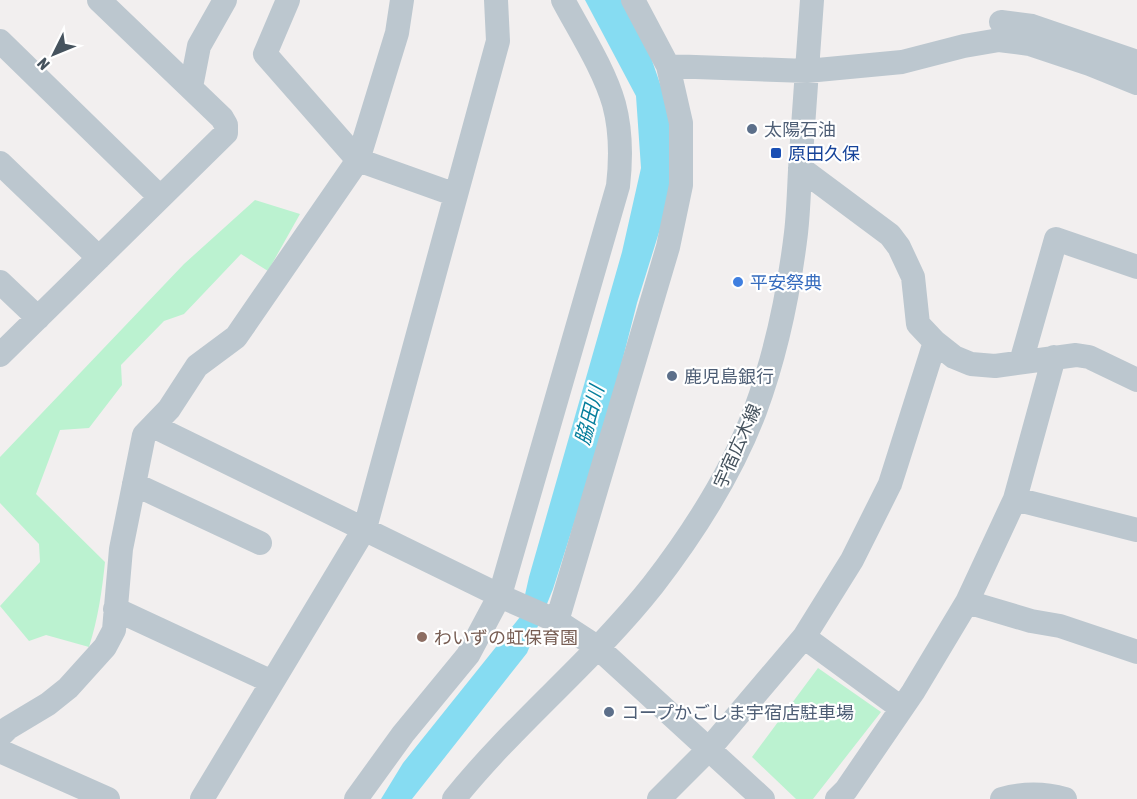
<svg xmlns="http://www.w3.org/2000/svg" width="1137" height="799" font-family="'Asap Condensed','Noto Sans JP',sans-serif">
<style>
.green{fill:#bbf2d0}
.water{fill:#86dcf2}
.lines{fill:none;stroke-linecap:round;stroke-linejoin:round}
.minor{stroke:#bcc7cf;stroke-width:24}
.service-dot{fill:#5c6f8a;stroke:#fff;stroke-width:2}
.transit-dot{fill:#1a4fb4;stroke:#fff;stroke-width:2}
.shop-dot{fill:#3f7fe0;stroke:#fff;stroke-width:2}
.education-dot{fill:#8d6e63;stroke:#fff;stroke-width:2}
.labels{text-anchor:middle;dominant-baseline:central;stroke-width:4.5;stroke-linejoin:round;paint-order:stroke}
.service-label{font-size:18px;fill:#4e5e75;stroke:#fff;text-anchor:start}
.transit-label{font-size:18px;fill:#164399;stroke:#fff;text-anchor:start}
.shop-label{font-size:18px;fill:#366cbe;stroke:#fff;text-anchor:start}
.street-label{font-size:18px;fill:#46535e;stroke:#fff}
.education-label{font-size:18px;fill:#785e54;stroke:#fff;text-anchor:start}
.water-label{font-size:20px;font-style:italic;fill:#057e9c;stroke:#fff}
</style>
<rect width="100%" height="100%" fill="#f2efef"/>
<path class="green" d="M 255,200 L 300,214 L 268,271 L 241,254 L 184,314 L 164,321 L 121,365 L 122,385 L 89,428 L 60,430 L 36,494 L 105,562 C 102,591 98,619 89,647 L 46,635 L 29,641 L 0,606 L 40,562 L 39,544 L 0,503 L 0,457 L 184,264 Z
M 818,668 L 881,712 L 813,799 L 796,799 L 752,757 Z"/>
<path class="water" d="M 585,0 L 624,0 L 646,43 L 675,127 L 675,181 L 637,303 L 608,417 L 553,589 L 527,653 L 412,799 L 381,799 L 403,763 L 520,617 L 529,577 L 622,252 L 641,168 L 636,96 Z"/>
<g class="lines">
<path class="minor" d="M 288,0 L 265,54 L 358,160 L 456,195
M 1001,22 L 1032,26 L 1137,62
M 0,41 L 160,197
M 668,66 L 807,71 L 902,62 L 964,46 L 999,40 L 1030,44 L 1090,64 L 1137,83
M 191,87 L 199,46 L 225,0
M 0,163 L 99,258
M 800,168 L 890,235 L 899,247 L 913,277 L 918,324 L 935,342 L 954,357 L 971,364 L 995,366 L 1076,355 L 1089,357 L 1137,380
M 0,282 L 38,318
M 0,355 L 226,133 L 226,125 L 222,118 L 99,0
M 1021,362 L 1056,239 L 1137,267
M 153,426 L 509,600 L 557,621 L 597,647 L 763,799
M 134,484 L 260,543
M 1015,499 L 1137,530
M 967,602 L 1031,621 L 1060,626 L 1137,652
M 115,609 L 272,682
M 557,621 L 668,247 L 681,185 L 681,123 L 668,66 L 633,0
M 804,637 L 901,708
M 0,736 L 8,728 L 48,704 L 68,688 L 105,647 L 114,630 L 121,549 L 144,435 L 169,409 L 197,366 L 236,337 L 358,160 L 397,33 L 402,0
M 0,751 L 108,799
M 202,799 L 365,528 L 498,41 L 496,0
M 356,799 L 403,734 L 468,655 L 500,595 L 618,186 C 621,160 621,130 614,104 C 604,69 580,32 563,0
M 454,799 C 515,723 593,661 653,585 C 694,532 731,474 755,411 C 775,357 789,291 796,233 C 799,207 799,181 801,155 C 805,104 808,52 812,0
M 659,799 L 709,749 L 804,637 L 852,560 L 890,484 L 935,342
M 837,799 L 846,790 L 913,692 L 967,602 L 1015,499 L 1054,357
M 1002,799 C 1023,793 1044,793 1065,799"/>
</g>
<g class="service-dot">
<circle cx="752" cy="129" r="6"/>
<circle cx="672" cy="376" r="6"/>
<circle cx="609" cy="712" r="6"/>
</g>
<rect class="transit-dot" x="770" y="147" width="12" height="12" rx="3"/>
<circle class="shop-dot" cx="738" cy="282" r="6"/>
<circle class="education-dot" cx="422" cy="637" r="6"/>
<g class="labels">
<g class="service-label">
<text x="764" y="129">太陽石油</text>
<text x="684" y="376">鹿児島銀行</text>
<text x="621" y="712">コープかごしま宇宿店駐車場</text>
</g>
<g class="transit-label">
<text x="788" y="153">原田久保</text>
</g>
<g class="shop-label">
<text x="750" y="282">平安祭典</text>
</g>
<g class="street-label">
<text transform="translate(737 446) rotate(-66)">宇宿広木線</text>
</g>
<g class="education-label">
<text x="434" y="637">わいずの虹保育園</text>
</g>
<g class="water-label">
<text transform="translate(589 415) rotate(-75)">脇田川</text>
</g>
</g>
<g transform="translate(54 54) rotate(227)" stroke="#ffffff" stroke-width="4.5" paint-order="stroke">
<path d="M0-4.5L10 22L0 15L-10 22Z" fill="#46535e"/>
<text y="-9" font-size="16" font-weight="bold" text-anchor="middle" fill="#46535e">N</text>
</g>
</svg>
